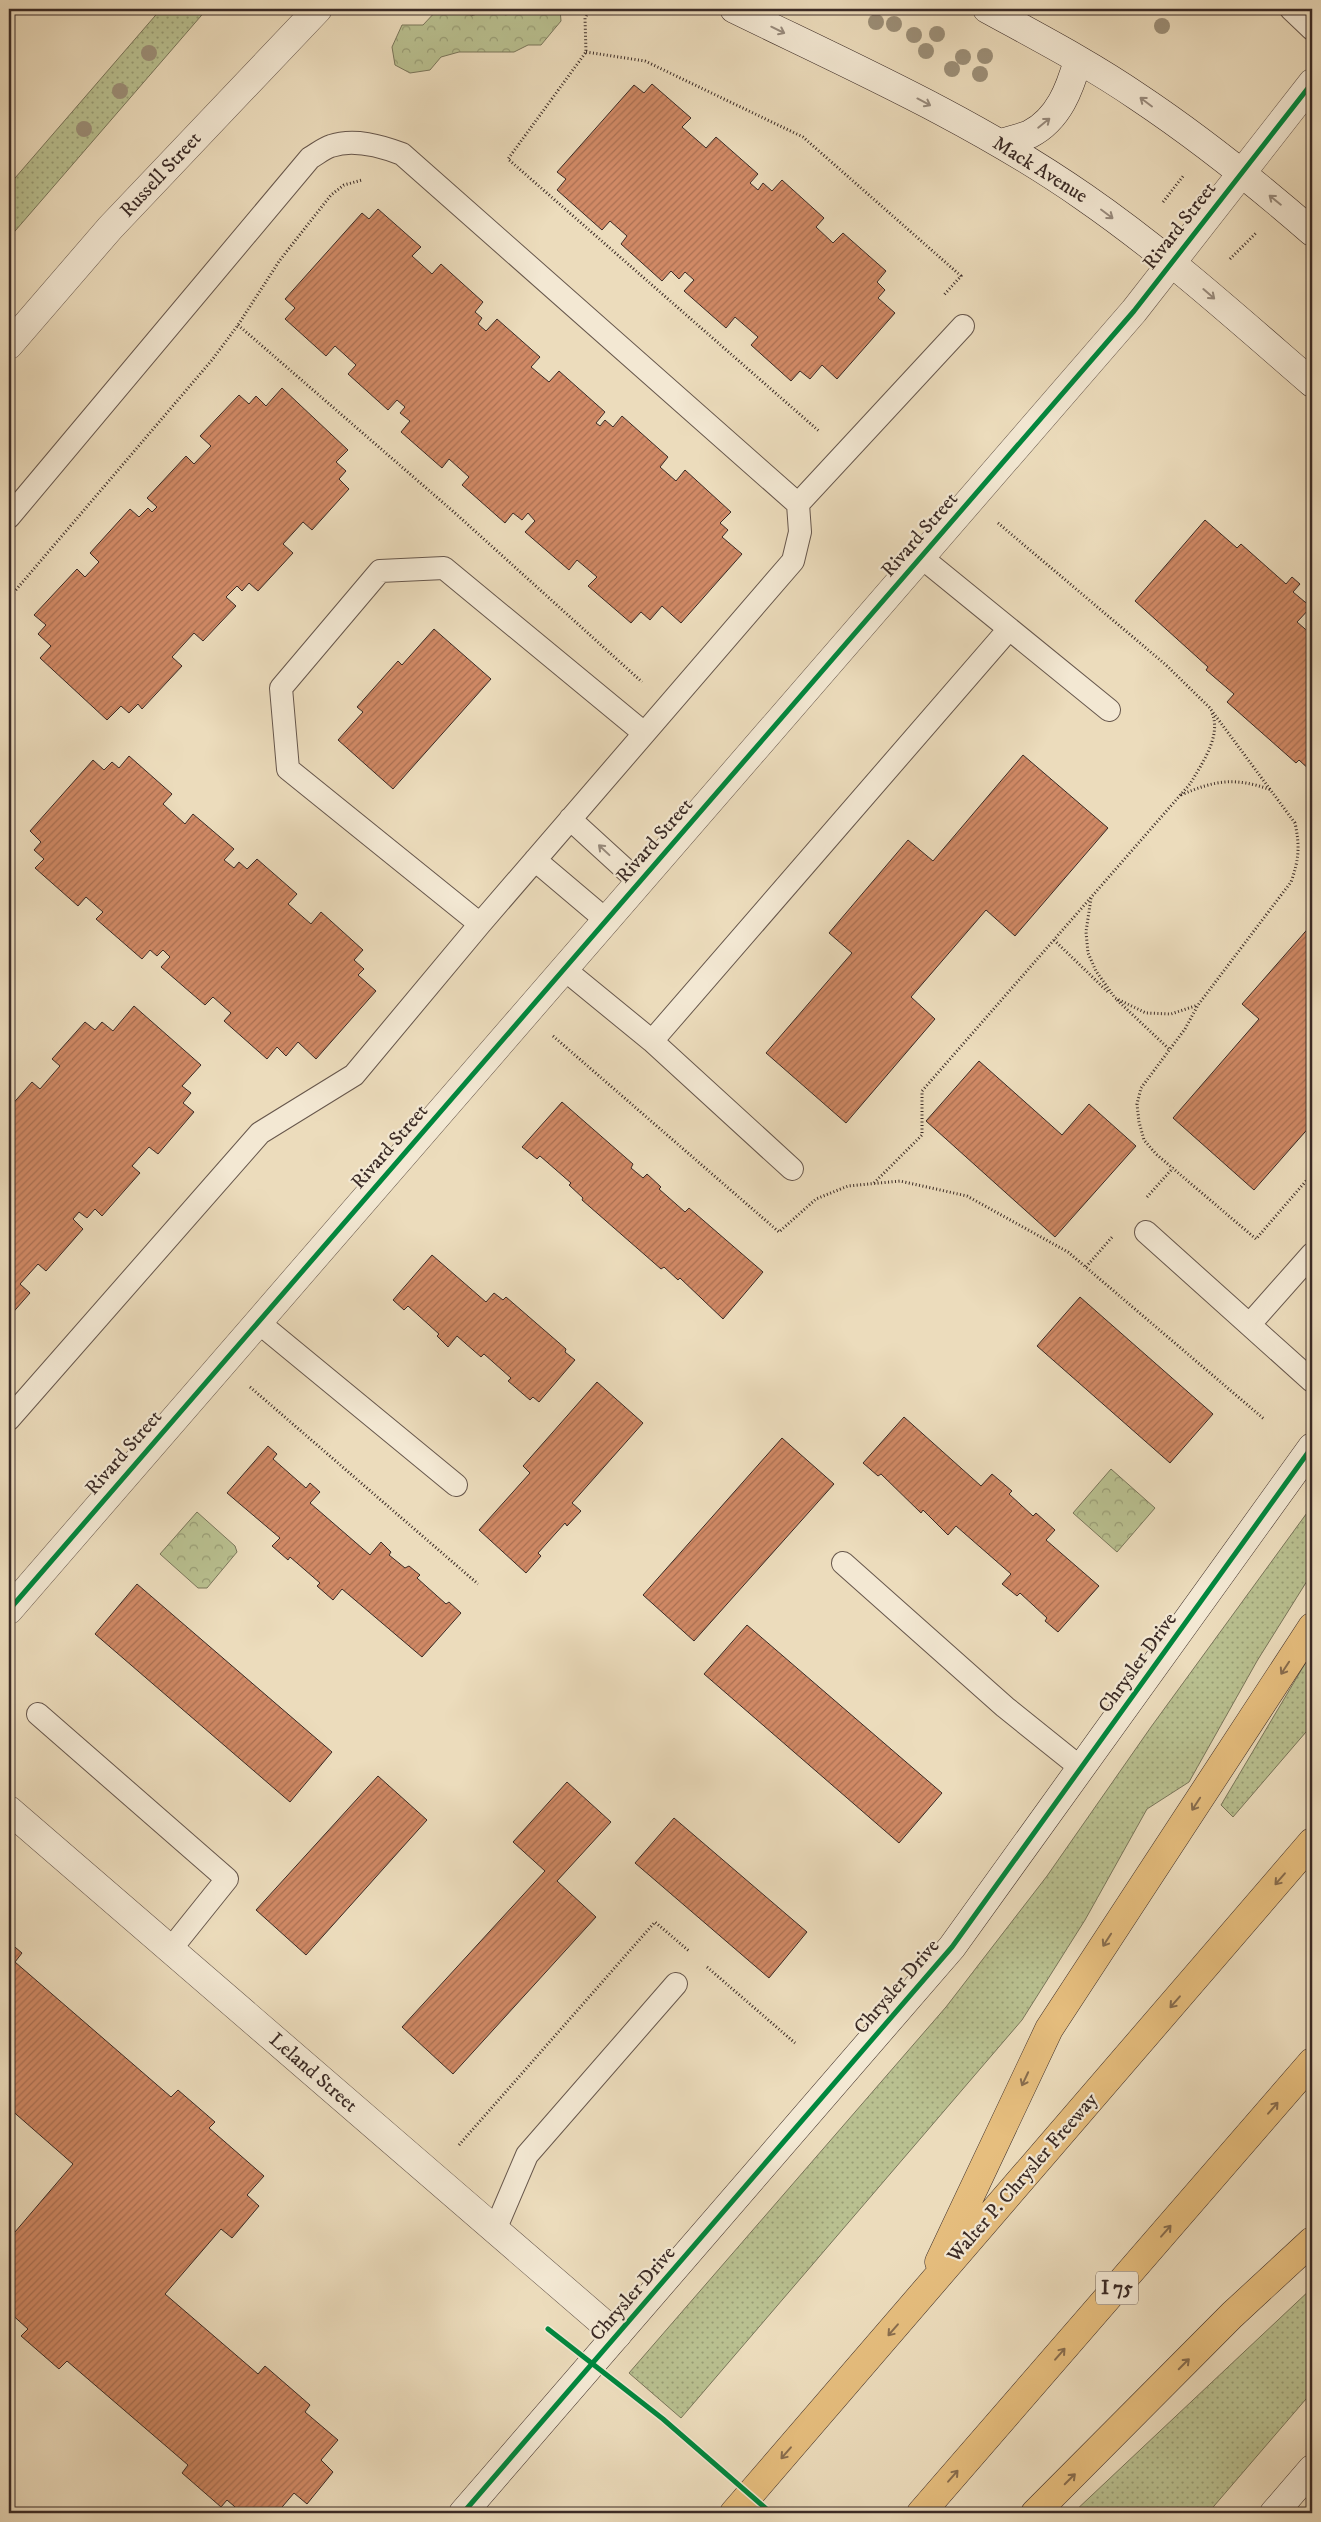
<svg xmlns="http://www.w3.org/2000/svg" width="1321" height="2522" font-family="'IM FELL DW Pica',serif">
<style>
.grass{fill:url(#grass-dots);stroke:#7a765b}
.forest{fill:url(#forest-crowns);stroke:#7a765b}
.building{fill:url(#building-hatch);stroke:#3b2b26}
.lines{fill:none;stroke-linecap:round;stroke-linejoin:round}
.lane-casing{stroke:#67574c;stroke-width:24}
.street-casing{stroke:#67574c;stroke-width:29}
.secondary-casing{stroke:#3b2b26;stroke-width:29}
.highway-casing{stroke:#3b2b26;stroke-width:29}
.path{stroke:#3b2b26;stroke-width:3;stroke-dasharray:1 2.5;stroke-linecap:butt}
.lane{stroke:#f3e8d3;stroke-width:22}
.street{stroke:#f3e8d3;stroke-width:28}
.secondary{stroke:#f3e8d3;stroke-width:28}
.highway{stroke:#e6be7e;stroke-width:28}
.cycleway-casing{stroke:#f3e8d3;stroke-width:8}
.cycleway{stroke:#00873e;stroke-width:5}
.tree{fill:#9c8f78}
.oneway{stroke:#978a7c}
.oneway2{stroke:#886d4e}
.labels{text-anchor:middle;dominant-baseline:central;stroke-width:4.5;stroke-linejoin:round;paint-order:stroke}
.shield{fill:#f3e8d3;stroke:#72645a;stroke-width:1}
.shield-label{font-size:19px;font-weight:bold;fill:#3b2b26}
.street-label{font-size:20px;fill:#3b2b26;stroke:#f3e8d3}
</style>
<defs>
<pattern id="grass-dots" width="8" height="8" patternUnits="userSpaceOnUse" patternTransform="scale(1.25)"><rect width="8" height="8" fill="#b9c090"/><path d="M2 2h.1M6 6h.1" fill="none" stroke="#989c75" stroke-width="1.8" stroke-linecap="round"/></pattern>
<pattern id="forest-crowns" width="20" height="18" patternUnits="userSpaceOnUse" patternTransform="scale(1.25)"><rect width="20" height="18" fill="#b9c090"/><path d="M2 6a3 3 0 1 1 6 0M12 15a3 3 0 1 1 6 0" fill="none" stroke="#989c75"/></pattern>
<pattern id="building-hatch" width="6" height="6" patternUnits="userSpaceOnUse" patternTransform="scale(1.25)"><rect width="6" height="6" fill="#d08965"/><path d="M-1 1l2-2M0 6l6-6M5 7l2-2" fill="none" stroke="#aa7053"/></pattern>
</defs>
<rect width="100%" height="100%" fill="#ecdcbc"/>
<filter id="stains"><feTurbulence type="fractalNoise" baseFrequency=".004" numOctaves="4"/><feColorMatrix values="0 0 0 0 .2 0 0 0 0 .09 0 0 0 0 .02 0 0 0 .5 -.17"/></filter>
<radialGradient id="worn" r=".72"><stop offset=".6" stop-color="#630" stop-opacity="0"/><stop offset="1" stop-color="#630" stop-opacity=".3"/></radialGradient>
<path class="grass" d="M 161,9 L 207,9 L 9,238 L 9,185 Z
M 1312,1506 L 1312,1573 L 1257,1661 L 1189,1782 L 1147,1809 L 1085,1920 L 1022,2020 L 681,2418 L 629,2373 L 946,2007 L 1047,1876 L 1151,1727 Z
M 1312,1652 L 1312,1725 L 1233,1817 L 1221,1805 Z
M 1312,2288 L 1312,2392 L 1208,2513 L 1073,2513 Z"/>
<path class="forest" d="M 438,9 L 471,9 L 471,16 L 489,10 L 506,15 L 517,9 L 560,9 L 561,21 L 541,45 L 528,45 L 514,52 L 459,52 L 441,57 L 430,70 L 410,73 L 395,65 L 392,47 L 402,25 L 423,25 Z
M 1111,1469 L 1155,1508 L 1117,1552 L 1073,1513 Z
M 197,1512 L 235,1546 L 237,1552 L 207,1588 L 198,1588 L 160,1554 Z"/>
<path class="building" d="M 652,84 L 691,118 L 682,127 L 706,148 L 716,137 L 758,174 L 750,183 L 758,190 L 763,183 L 772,191 L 782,180 L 824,218 L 816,227 L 833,243 L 843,233 L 886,271 L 877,282 L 885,290 L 878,298 L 895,313 L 837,379 L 822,365 L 810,379 L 800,371 L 791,381 L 751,345 L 758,337 L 735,317 L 726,328 L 684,291 L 694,280 L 685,272 L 679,279 L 671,271 L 662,281 L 621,244 L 627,236 L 610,221 L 602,230 L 557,190 L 566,179 L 557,172 L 634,85 L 644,93 Z
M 378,209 L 421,247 L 412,256 L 432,274 L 441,264 L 483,302 L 475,312 L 482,318 L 478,324 L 486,331 L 497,319 L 540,357 L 531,367 L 549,382 L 559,371 L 605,412 L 596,423 L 600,426 L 605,420 L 613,427 L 622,416 L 668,457 L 660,467 L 676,481 L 685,470 L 731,512 L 720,523 L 728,530 L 722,537 L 742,554 L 681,623 L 662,606 L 650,620 L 641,612 L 631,623 L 588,586 L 597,577 L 577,560 L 569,570 L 525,532 L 535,521 L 528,513 L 522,520 L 513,513 L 505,523 L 462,485 L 469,477 L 449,459 L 442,468 L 401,432 L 410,421 L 400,413 L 405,407 L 397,400 L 388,410 L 348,374 L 356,365 L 335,346 L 326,356 L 285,319 L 295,308 L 285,299 L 362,213 L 369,219 Z
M 282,388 L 348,450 L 336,462 L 346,471 L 339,479 L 349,489 L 312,530 L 303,522 L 283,544 L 293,553 L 258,591 L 249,583 L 242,591 L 237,586 L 226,597 L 236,606 L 203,641 L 194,633 L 172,657 L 182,666 L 142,709 L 138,704 L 129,713 L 121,706 L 107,720 L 40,658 L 51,646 L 38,634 L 46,625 L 34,615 L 77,569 L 85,577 L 99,562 L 90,553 L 130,509 L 139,517 L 148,508 L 152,512 L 157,507 L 147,498 L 186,456 L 194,464 L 211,446 L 200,436 L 239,395 L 249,404 L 256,396 L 266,406 Z
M 1205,520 L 1237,548 L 1241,544 L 1286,584 L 1292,577 L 1300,584 L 1293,592 L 1311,607 L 1297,622 L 1312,635 L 1312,772 L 1299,760 L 1296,763 L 1227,702 L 1234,694 L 1206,670 L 1208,667 L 1135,601 Z
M 434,629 L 491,679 L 393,789 L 338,740 L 363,712 L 357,707 L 398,661 L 402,665 Z
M 1023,755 L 1108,828 L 1015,936 L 986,910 L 911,997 L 935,1019 L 846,1123 L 766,1053 L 852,953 L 829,933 L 908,840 L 933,861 Z
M 129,756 L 172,794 L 163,804 L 185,824 L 193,814 L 234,849 L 224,860 L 234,868 L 239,862 L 247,869 L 257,859 L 297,894 L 288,904 L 311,924 L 321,912 L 363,950 L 354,960 L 364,969 L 358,975 L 376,991 L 316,1059 L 298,1042 L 286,1056 L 277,1047 L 267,1059 L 224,1021 L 231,1013 L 213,997 L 205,1005 L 161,967 L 170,957 L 163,950 L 157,956 L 150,950 L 142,959 L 96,919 L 103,912 L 86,897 L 78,906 L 35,868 L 44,859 L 34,850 L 41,842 L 30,831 L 93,760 L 104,770 L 112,762 L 119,768 Z
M 1312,924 L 1312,1124 L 1254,1190 L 1173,1118 L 1259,1019 L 1242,1004 Z
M 134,1006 L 201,1065 L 182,1086 L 191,1093 L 183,1103 L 194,1112 L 158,1154 L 149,1147 L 132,1166 L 140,1173 L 102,1216 L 95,1209 L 87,1218 L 79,1212 L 73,1219 L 83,1229 L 46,1271 L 38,1264 L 20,1284 L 30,1293 L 9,1317 L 9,1108 L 32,1082 L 40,1089 L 60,1066 L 52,1059 L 85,1022 L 95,1030 L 102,1022 L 113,1031 Z
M 979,1061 L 1062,1135 L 1089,1104 L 1136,1146 L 1055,1237 L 926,1121 Z
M 562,1102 L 633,1164 L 631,1168 L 643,1178 L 647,1174 L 661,1187 L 659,1189 L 685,1212 L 689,1208 L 763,1272 L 723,1319 L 680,1278 L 678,1280 L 664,1267 L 661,1269 L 582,1200 L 583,1198 L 569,1185 L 571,1183 L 540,1156 L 537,1159 L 522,1147 Z
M 432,1255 L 486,1302 L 494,1293 L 503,1300 L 506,1297 L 566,1349 L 565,1352 L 575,1360 L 539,1402 L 533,1397 L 530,1400 L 508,1381 L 511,1378 L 484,1354 L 481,1357 L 457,1336 L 448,1347 L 437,1336 L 439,1334 L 408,1306 L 404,1310 L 393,1300 Z
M 1080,1297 L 1213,1414 L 1170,1463 L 1037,1346 Z
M 597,1382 L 643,1423 L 572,1503 L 581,1511 L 567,1526 L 565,1523 L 538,1553 L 541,1556 L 526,1573 L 479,1530 L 530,1473 L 523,1466 Z
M 904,1417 L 981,1486 L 992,1474 L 1012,1491 L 1009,1494 L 1033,1516 L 1036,1513 L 1055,1530 L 1046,1540 L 1099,1586 L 1058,1632 L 1045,1621 L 1047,1618 L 1020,1593 L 1017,1596 L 1002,1584 L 1011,1574 L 956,1526 L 948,1535 L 923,1510 L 921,1513 L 881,1474 L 878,1476 L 863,1463 Z
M 782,1438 L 834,1484 L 694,1641 L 643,1595 Z
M 268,1446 L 277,1454 L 273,1459 L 306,1488 L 310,1483 L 320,1492 L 310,1503 L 370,1555 L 381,1542 L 391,1552 L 389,1555 L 405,1568 L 409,1566 L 420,1575 L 417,1578 L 446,1604 L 449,1602 L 461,1613 L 422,1657 L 342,1589 L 333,1600 L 317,1586 L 320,1583 L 290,1557 L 288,1560 L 272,1546 L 280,1538 L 227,1493 Z
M 137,1584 L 332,1752 L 290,1802 L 95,1634 Z
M 747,1625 L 942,1793 L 899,1843 L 704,1674 Z
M 378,1776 L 427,1820 L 306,1955 L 256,1910 Z
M 567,1782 L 611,1822 L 557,1881 L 596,1917 L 453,2074 L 402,2027 L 545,1871 L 513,1842 Z
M 674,1818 L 807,1932 L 769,1978 L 635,1863 Z
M 9,1942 L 22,1953 L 15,1962 L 171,2097 L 178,2090 L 215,2122 L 209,2128 L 264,2176 L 247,2195 L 259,2206 L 232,2238 L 221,2229 L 165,2294 L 258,2374 L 265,2366 L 310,2405 L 305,2412 L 338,2440 L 321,2460 L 333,2472 L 307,2504 L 294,2493 L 277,2513 L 242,2513 L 227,2500 L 221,2507 L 182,2473 L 188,2465 L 67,2361 L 59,2369 L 21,2336 L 28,2329 L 9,2312 L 9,2239 L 73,2164 L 9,2108 Z"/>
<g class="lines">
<defs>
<path id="lane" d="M 1291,9 L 1312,29
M 798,504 L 963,326
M 9,517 L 310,158 C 317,154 324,148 331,146 C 354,138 381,146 402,154 L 798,504 L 800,532 L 793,561 L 480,924 L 354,1075 L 260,1133 L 9,1419
M 921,557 L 1109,710
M 570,819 L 639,882
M 535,860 L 606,920
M 480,924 L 288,769 L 281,688 L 380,571 L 444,568 L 644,733
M 564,969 L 652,1041 L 1009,629
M 652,1041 L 792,1169
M 1146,1232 L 1312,1381
M 258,1322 L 456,1485
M 1250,1324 L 1312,1254
M 843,1563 L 1005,1707 L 1081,1768
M 38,1714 L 227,1879 L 170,1950
M 495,2230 L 527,2155 L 676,1984"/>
<path id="street" d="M 9,345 L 110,228 L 318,9
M 9,1610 L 1134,311 L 1312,83
M 9,1810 L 617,2335"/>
<path id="secondary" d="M 734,9 C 853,67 975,121 1084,197 C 1165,253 1238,319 1312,383
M 987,9 C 1038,37 1090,64 1138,97 C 1198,137 1258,185 1312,232
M 1000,143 C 1010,140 1021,138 1030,134 C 1059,119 1070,88 1078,60
M 463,2513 L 952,1947 L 1312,1447
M 1274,2513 L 1312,2469"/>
<path id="highway" d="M 939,2262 L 1049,2029 L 1312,1627
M 734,2513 L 1312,1842
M 921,2513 L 1312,2062
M 1035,2513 L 1232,2315 L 1312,2241"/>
</defs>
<use href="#lane" class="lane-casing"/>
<use href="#street" class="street-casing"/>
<use href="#secondary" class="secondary-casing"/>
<use href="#highway" class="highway-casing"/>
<path class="path" d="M 590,9 L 585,18 L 586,52 L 508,159 L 820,432
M 586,52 L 645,61 L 803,137 L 961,276 L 943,296
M 1163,202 L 1184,175
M 1230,259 L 1256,233
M 238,325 L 455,513 L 642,682
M 998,523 L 1166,665 L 1209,707 L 1295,823 C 1300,846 1299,860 1291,882 L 1198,1005 L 1185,1029 L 1141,1088 L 1137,1104 L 1139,1122 L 1144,1140 L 1156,1154 L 1256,1239 L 1312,1174
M 9,598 L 212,360 L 238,325 L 280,260 L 331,195 L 344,185 L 362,180
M 1181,795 C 1215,780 1236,777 1271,790
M 1091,898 L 1086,932 L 1088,953 L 1096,971 L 1115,998 L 1146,1013 L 1171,1014 L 1198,1005
M 1054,940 L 1109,993
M 1117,1000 L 1170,1050
M 553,1036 L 779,1232 L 816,1199 L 848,1186 L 900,1181 L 967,1196 L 1068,1252 L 1264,1419
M 874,1183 L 922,1135 L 922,1091 L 1190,784 C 1201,765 1222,736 1212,713
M 1147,1197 L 1173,1168
M 1086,1267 L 1113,1236
M 250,1387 L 478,1584
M 707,1967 L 795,2043
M 459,2145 L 655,1922 L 689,1951"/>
<use href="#lane" class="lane"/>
<use href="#street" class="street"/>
<use href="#secondary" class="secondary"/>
<use href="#highway" class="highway"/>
<defs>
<path id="cycleway" d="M 9,1610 L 1134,311 L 1312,83
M 548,2329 L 663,2419 L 771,2513
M 463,2513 L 952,1947 L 1312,1447"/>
</defs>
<use href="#cycleway" class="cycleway-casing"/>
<use href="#cycleway" class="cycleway"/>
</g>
<g class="tree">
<circle cx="876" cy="22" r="8"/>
<circle cx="894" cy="24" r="8"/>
<circle cx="1162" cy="26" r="8"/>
<circle cx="937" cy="34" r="8"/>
<circle cx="914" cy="35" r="8"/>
<circle cx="926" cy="51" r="8"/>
<circle cx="149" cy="53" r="8"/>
<circle cx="985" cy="56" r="8"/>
<circle cx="963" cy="57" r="8"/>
<circle cx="952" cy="69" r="8"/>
<circle cx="980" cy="74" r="8"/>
<circle cx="120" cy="91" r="8"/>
<circle cx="84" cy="129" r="8"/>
</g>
<defs><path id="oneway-shaft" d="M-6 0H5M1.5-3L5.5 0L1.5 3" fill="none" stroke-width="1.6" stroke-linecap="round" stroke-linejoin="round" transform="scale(1.25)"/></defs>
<g class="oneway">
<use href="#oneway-shaft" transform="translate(778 30) rotate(26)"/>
<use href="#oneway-shaft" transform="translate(924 102) rotate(28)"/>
<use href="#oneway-shaft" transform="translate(1146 102) rotate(-143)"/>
<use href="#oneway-shaft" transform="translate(1044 123) rotate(-39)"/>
<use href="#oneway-shaft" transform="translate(1275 200) rotate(-141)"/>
<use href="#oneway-shaft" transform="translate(1107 214) rotate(37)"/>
<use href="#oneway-shaft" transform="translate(1209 294) rotate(41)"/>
<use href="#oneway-shaft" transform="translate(604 850) rotate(-137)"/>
</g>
<g class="oneway2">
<use href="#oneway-shaft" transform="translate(1285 1668) rotate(123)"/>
<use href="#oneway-shaft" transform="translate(1196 1804) rotate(123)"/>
<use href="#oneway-shaft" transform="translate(1280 1879) rotate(131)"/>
<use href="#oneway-shaft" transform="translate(1107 1940) rotate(123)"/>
<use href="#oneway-shaft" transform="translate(1175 2002) rotate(131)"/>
<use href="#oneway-shaft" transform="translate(1025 2079) rotate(115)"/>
<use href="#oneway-shaft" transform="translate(1273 2108) rotate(-49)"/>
<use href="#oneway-shaft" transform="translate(1166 2231) rotate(-49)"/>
<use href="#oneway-shaft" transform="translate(893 2330) rotate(131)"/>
<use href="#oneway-shaft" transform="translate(1060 2354) rotate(-49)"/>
<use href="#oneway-shaft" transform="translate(1184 2364) rotate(-45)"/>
<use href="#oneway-shaft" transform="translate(786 2453) rotate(131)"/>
<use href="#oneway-shaft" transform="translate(953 2476) rotate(-49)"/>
<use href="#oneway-shaft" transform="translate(1070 2479) rotate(-45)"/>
</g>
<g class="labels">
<rect class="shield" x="1096" y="2271.5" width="42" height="33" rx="4"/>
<g class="shield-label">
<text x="1117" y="2288">I 75</text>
</g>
<g class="street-label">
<text transform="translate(1040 170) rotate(32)">Mack Avenue</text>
<text transform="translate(161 175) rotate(-47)">Russell Street</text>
<text transform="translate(1180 226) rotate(-52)">Rivard Street</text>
<text transform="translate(920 535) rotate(-49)">Rivard Street</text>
<text transform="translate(655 841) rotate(-49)">Rivard Street</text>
<text transform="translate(390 1147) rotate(-49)">Rivard Street</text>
<text transform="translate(124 1453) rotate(-49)">Rivard Street</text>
<text transform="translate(1138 1663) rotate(-54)">Chrysler Drive</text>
<text transform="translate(897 1987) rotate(-49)">Chrysler Drive</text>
<text transform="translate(313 2073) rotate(41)">Leland Street</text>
<text transform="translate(1023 2178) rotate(-49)">Walter P. Chrysler Freeway</text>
<text transform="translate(633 2294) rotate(-49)">Chrysler Drive</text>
</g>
</g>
<rect width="1321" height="2522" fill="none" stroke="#ecdcbc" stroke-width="30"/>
<rect x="10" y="10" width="1301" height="2502" fill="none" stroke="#3b2b26" stroke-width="2.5"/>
<rect x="15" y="15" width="1291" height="2492" fill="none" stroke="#3b2b26"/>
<rect width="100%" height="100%" filter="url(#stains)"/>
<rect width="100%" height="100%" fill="url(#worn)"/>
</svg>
